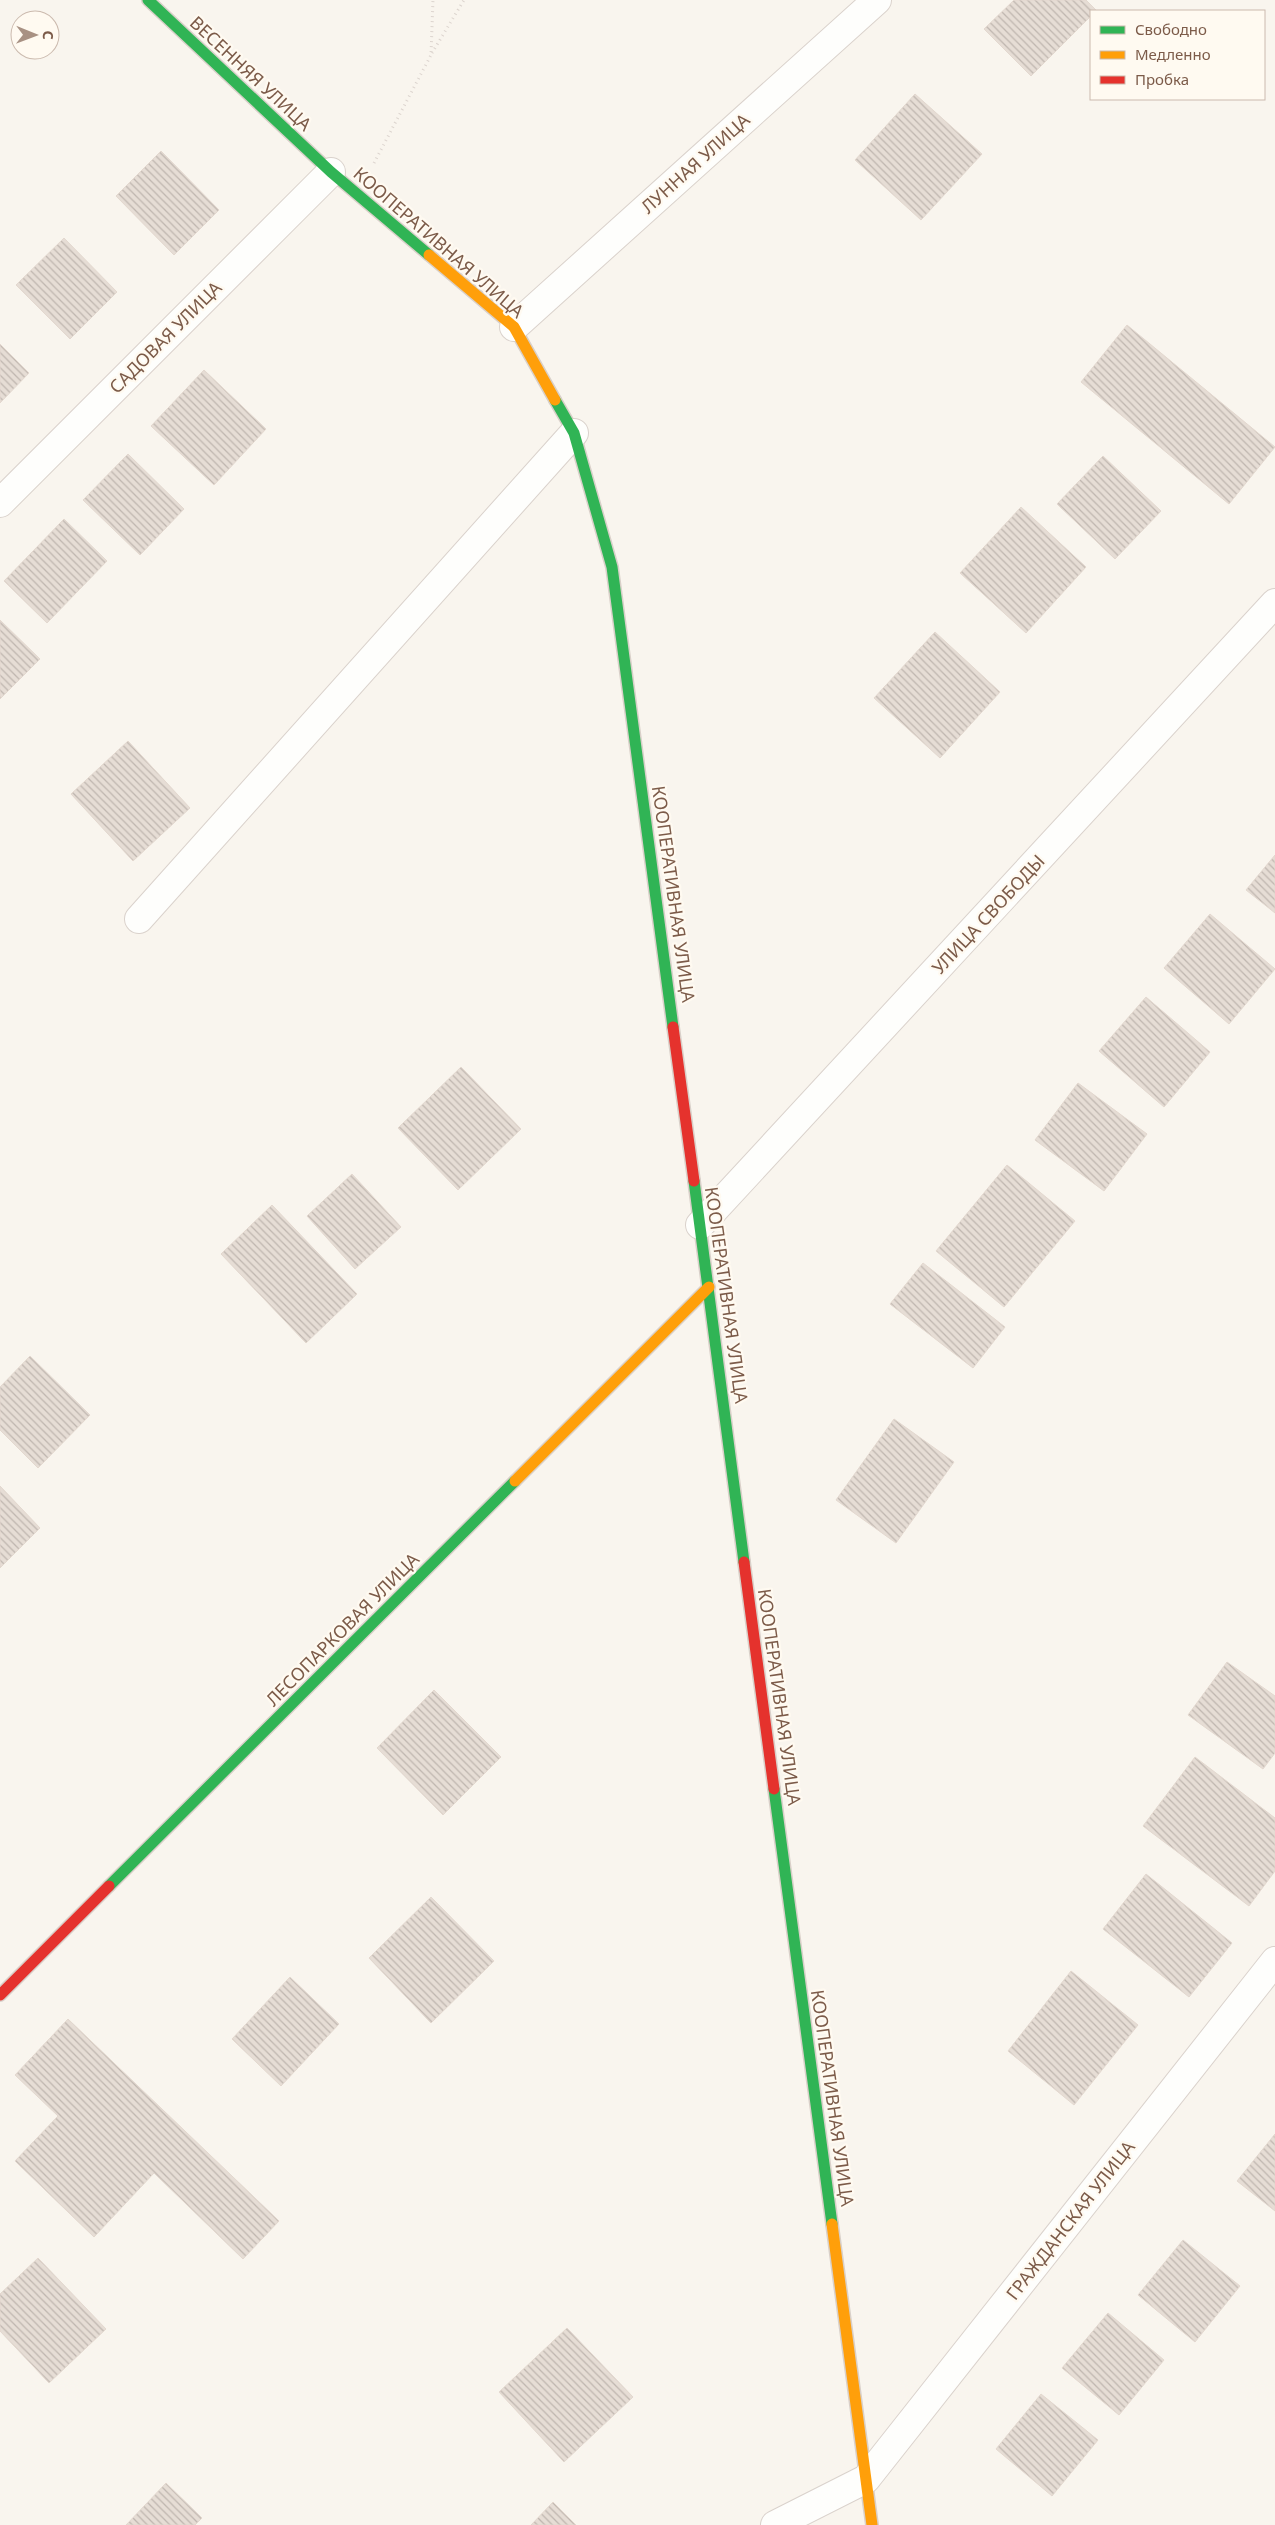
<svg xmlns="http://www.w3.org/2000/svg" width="1275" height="2525" font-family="'Noto Sans',sans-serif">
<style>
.building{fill:url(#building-back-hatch);stroke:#e3d8cf}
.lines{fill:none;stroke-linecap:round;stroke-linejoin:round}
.street-casing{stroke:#dad2cc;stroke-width:30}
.fast-casing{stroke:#d9d0c9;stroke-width:14}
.slow-casing{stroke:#d9d0c9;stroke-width:14}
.jam-casing{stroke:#d9d0c9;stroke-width:14}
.path{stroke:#dcd4ce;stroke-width:3;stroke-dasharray:1 4;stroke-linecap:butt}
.street{stroke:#fefefc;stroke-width:28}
.fast{stroke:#30b455;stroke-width:11}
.slow{stroke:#ff9f0a;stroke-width:11}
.jam{stroke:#e5322d;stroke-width:11}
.labels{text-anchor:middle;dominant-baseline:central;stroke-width:4.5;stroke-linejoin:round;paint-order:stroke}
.street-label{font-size:18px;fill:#7c5b49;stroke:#fffaf1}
</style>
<defs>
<pattern id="building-back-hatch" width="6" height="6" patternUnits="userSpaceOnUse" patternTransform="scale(1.25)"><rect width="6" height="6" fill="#e6ddd5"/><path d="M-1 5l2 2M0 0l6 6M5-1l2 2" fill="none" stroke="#bfb6af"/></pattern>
</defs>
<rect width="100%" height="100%" fill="#f9f5ee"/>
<path class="building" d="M 1014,0 L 1086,0 L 1097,11 L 1091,11 L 1091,16 L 1031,76 L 984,29 Z
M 915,94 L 982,154 L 921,220 L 855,160 Z
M 161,151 L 219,210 L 174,255 L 116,196 Z
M 64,238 L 117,292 L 70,339 L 16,285 Z
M 1127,325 L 1275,447 L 1229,504 L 1081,382 Z
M 0,344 L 29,373 L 0,403 Z
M 204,370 L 266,429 L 214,485 L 151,426 Z
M 128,454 L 184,509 L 140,555 L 83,500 Z
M 1103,456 L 1161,511 L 1115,559 L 1057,504 Z
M 1021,507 L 1086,567 L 1026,633 L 960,573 Z
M 64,519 L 107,561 L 47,623 L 4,581 Z
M 0,620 L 40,659 L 0,699 Z
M 935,632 L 1000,692 L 940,758 L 874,698 Z
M 128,741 L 190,808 L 133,861 L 71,794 Z
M 1275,855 L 1275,913 L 1246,890 Z
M 1210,914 L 1275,969 L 1229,1024 L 1164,968 Z
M 1146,997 L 1210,1052 L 1164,1107 L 1099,1051 Z
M 461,1067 L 521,1129 L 458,1190 L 398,1128 Z
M 1078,1083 L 1147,1134 L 1104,1191 L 1035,1140 Z
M 1007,1165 L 1075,1221 L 1004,1307 L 936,1251 Z
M 352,1174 L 401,1227 L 355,1269 L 307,1216 Z
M 272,1205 L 357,1294 L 306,1343 L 221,1254 Z
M 923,1263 L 1005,1327 L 973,1368 L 890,1304 Z
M 30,1356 L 90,1415 L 38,1468 L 0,1430 L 0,1387 Z
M 894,1419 L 954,1462 L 896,1543 L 836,1500 Z
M 0,1486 L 40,1528 L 0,1568 Z
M 1227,1662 L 1275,1696 L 1275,1753 L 1263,1769 L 1188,1715 Z
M 434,1690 L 501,1757 L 443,1815 L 377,1748 Z
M 1195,1757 L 1275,1818 L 1275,1871 L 1249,1906 L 1143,1826 Z
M 1146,1874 L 1232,1943 L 1189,1997 L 1103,1929 Z
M 431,1897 L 494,1961 L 431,2023 L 369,1958 Z
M 1071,1971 L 1138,2025 L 1074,2105 L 1008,2051 Z
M 290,1977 L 339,2024 L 281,2086 L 232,2039 Z
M 68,2019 L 279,2221 L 243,2259 L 154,2173 L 94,2237 L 15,2161 L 58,2116 L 15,2075 Z
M 1275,2134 L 1275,2211 L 1237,2181 Z
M 1183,2240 L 1240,2286 L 1195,2342 L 1138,2295 Z
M 38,2258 L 106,2329 L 49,2383 L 0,2331 L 0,2294 Z
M 1108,2313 L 1164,2360 L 1119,2415 L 1062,2368 Z
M 567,2328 L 633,2397 L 564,2462 L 499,2392 Z
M 1041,2394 L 1098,2440 L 1052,2496 L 996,2449 Z
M 166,2483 L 202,2518 L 195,2525 L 126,2525 Z
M 553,2502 L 576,2525 L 531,2525 Z"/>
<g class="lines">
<defs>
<path id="street" d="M 514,327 L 877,0
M 0,503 L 331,172
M 139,919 L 574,433
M 700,1225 L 1275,603
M 775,2525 L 866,2479 L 1275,1961"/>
<path id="fast" d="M 148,0 L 331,172 L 429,255
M 555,400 L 574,433 L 612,567 L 673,1027
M 694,1181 L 744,1562
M 774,1789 L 832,2224
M 109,1886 L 515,1481"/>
<path id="slow" d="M 429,255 L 514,327 L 555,400
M 515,1481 L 709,1287
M 832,2224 L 872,2525"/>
<path id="jam" d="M 673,1027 L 694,1181
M 744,1562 L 774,1789
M 0,1995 L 109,1886"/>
</defs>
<use href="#street" class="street-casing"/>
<use href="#fast" class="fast-casing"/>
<use href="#slow" class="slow-casing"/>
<use href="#jam" class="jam-casing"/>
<path class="path" d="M 432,53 L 464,0
M 374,163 L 431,55 L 433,0"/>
<use href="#street" class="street"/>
<use href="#fast" class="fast"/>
<use href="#slow" class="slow"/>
<use href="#jam" class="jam"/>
</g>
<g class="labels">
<g class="street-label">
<text transform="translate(251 73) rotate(43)">ВЕСЕННЯЯ УЛИЦА</text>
<text transform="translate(695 163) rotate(-42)">ЛУННАЯ УЛИЦА</text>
<text transform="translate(439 242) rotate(41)">КООПЕРАТИВНАЯ УЛИЦА</text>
<text transform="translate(165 337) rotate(-45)">САДОВАЯ УЛИЦА</text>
<text transform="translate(674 894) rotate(82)">КООПЕРАТИВНАЯ УЛИЦА</text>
<text transform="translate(988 914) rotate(-47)">УЛИЦА СВОБОДЫ</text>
<text transform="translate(727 1295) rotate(82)">КООПЕРАТИВНАЯ УЛИЦА</text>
<text transform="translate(342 1629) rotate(-45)">ЛЕСОПАРКОВАЯ УЛИЦА</text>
<text transform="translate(780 1697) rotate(82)">КООПЕРАТИВНАЯ УЛИЦА</text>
<text transform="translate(833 2098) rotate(82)">КООПЕРАТИВНАЯ УЛИЦА</text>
<text transform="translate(1070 2220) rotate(-52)">ГРАЖДАНСКАЯ УЛИЦА</text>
</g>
</g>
<rect x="1090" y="10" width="175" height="90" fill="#fffaf1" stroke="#cbbaae"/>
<rect x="1100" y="26" width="25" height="8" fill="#30b455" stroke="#cbbaae"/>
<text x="1135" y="35" font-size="15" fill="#7c5b49">Свободно</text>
<rect x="1100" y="51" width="25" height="8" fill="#ff9f0a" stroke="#cbbaae"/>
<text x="1135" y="60" font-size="15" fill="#7c5b49">Медленно</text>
<rect x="1100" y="76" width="25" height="8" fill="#e5322d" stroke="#cbbaae"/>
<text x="1135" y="85" font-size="15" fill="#7c5b49">Пробка</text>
<g transform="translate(35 35) rotate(91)"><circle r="24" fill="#fffaf1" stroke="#cbbaae"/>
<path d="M0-4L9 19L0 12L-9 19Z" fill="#a89183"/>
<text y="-8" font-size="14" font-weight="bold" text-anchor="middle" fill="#7c5b49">С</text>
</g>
</svg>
